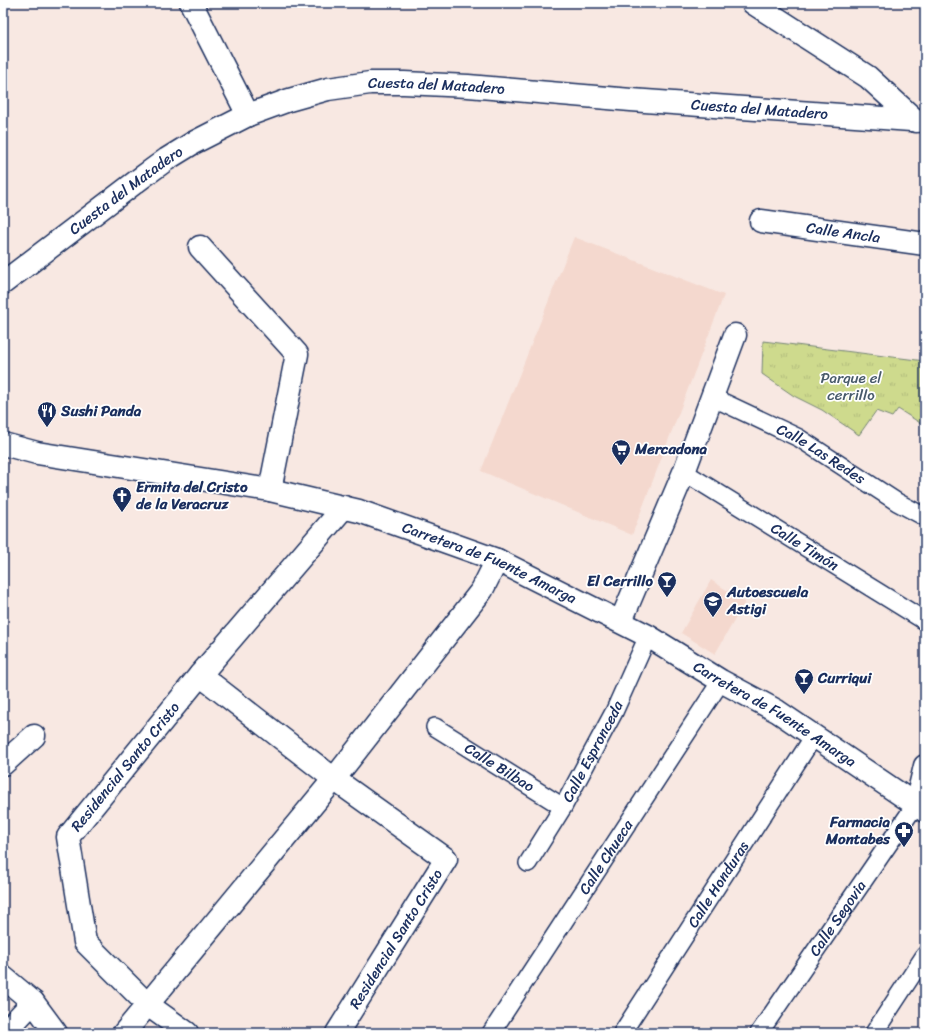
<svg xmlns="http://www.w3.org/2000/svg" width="928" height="1036" font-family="Sriracha,sans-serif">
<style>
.built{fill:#f4d8ce}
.park{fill:url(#park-tufts);stroke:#748476}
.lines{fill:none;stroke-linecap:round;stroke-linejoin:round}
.service-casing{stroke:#1b2f5e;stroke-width:20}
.pedestrian-casing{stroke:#1b2f5e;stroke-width:25}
.minor-casing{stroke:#1b2f5e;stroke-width:25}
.tertiary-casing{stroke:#1b2f5e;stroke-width:25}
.service{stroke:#fff;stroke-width:17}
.pedestrian{stroke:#fff;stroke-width:22}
.minor{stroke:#fff;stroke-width:22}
.tertiary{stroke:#fff;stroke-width:22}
.labels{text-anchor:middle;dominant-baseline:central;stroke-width:3.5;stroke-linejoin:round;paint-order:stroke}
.street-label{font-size:15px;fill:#1b2f5e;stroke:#fff}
.park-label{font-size:15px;fill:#485a6a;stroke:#fff}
.poi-label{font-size:15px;font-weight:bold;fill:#1b2f5e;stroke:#fff;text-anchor:start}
</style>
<defs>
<pattern id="park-tufts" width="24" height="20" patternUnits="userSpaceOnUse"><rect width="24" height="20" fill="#ceda8d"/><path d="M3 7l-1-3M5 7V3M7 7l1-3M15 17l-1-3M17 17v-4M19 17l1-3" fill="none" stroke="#b0bb7c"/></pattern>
</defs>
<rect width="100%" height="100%" fill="#f8e8e2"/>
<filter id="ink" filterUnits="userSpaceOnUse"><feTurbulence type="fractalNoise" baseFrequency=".025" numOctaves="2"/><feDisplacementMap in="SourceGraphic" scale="8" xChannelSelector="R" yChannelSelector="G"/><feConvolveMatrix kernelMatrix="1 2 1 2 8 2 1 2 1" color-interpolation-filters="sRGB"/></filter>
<g filter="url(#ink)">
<path class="built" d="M 574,237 L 724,295 L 632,535 L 481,471 Z
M 711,580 L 745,602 L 715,654 L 681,633 Z"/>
<path class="park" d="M 763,341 L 925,361 L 925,426 L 898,409 L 892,417 L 876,411 L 859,435 L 822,410 L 794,396 L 762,374 Z"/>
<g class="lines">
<defs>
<g id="service">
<path id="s1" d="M 712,397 L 799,438 L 897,502 L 925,517"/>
<path id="s2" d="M 684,472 L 925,621"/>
<path id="s3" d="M 435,727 L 563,807"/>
<path id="s4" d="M 528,863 L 563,807 L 614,712 L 648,636"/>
<path id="s5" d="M 491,1033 L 721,681"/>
<path id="s6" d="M 622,1033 L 814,736"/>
<path id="s7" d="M 759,1033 L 916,804"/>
<path d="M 874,1033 L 925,955"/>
</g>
<path id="pedestrian" d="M 200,675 L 334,779"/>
<g id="minor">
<path d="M 191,3 L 248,115"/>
<path d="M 753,3 L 868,77 L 916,121"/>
<path id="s8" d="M 761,221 L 925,244"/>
<path d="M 200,247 L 297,354 L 270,490"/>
<path d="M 621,621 L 684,472 L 735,335"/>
<path d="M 3,764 L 34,736"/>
<path d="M 334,779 L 446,859 L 337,1033"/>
<path d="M 916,804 L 925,766"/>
<path d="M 3,977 L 33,1002 L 56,1033"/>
<path d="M 4,1033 L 33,1002"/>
<path d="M 124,1033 L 334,779 L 482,590 L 497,560"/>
<path id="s9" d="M 187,1033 L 148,1005 L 85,942 L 68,837 L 200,675 L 344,507"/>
</g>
<g id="tertiary">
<path id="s10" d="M 3,283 L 141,178 L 167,159 L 193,143 L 248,115 L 289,100 L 328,89 L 370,83 L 404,83 L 468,86 L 631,100 L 925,121"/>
<path id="s11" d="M 3,444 L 37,453 L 270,490 L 359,511 L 497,560 L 648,636 L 721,681 L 777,711 L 925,811"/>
</g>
</defs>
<use href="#service" class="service-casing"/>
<use href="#pedestrian" class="pedestrian-casing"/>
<use href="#minor" class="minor-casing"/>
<use href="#tertiary" class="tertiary-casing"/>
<use href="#service" class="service"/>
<use href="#pedestrian" class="pedestrian"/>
<use href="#minor" class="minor"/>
<use href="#tertiary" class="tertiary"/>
</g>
</g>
<defs>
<symbol id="restaurant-pin" viewBox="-11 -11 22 30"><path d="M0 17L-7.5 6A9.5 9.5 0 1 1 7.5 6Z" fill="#1b2f5e" stroke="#fff"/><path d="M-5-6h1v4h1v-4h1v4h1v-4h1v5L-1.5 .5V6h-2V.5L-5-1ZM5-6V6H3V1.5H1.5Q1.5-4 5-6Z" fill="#fff"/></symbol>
<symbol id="supermarket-pin" viewBox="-11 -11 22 30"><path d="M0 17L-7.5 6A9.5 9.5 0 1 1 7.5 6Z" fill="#1b2f5e" stroke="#fff"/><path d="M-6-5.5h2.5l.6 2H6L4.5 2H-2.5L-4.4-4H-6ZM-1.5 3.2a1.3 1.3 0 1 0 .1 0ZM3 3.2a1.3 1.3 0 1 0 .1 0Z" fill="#fff"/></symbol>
<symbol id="church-pin" viewBox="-11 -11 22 30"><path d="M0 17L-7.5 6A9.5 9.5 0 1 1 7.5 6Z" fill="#1b2f5e" stroke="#fff"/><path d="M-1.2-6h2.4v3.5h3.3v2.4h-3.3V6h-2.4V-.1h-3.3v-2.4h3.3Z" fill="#fff"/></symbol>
<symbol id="bar-pin" viewBox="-11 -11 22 30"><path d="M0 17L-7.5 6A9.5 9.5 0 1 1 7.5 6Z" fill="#1b2f5e" stroke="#fff"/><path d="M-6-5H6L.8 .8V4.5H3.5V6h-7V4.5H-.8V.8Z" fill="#fff"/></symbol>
<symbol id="school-pin" viewBox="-11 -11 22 30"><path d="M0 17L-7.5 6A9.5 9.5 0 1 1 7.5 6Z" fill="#1b2f5e" stroke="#fff"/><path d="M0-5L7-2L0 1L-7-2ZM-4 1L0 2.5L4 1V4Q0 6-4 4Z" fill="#fff"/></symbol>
<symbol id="pharmacy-pin" viewBox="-11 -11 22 30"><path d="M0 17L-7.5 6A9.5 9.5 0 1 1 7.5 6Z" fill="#1b2f5e" stroke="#fff"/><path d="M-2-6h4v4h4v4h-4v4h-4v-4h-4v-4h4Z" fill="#fff"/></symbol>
</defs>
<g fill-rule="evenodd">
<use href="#restaurant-pin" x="36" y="400" width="22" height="30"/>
<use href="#supermarket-pin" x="610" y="438" width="22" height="30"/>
<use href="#church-pin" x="111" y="485" width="22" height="30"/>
<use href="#bar-pin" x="656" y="570" width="22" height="30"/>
<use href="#school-pin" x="702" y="590" width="22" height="30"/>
<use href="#bar-pin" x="793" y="667" width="22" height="30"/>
<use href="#pharmacy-pin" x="893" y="820" width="22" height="30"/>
</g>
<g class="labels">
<g class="street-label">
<text stroke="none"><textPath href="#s10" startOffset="491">Cuesta del Matadero</textPath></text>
<text stroke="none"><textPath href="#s10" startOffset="815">Cuesta del Matadero</textPath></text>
<text stroke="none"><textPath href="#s10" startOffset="154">Cuesta del Matadero</textPath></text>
<text stroke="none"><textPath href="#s8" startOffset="83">Calle Ancla</textPath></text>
<text stroke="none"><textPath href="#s1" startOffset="123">Calle Las Redes</textPath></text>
<text stroke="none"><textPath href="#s2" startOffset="142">Calle Timón</textPath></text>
<text stroke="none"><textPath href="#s11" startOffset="503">Carretera de Fuente Amarga</textPath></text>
<text stroke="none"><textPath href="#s11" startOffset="827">Carretera de Fuente Amarga</textPath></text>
<text stroke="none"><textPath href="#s4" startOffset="129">Calle Espronceda</textPath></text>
<text stroke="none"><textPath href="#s9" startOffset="334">Residencial Santo Cristo</textPath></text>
<text stroke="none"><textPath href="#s3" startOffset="76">Calle Bilbao</textPath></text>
<text stroke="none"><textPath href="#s5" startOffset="210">Calle Chueca</textPath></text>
<text stroke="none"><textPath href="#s6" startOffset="177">Calle Honduras</textPath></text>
<text stroke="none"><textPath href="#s7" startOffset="139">Calle Segovia</textPath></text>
<text transform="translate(396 939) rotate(-58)">Residencial Santo Cristo</text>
</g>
<g class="park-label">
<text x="851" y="378">Parque el<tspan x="851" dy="17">cerrillo</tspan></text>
</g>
<g class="poi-label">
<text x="61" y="411">Sushi Panda</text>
<text x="635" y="449">Mercadona</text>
<text x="136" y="487">Ermita del Cristo<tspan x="136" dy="17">de la Veracruz</tspan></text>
<text x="653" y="581" text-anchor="end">El Cerrillo</text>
<text x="727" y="592">Autoescuela<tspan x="727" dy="17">Astigi</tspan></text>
<text x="818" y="678">Curriqui</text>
<text x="890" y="822" text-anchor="end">Farmacia<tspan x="890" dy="17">Montabes</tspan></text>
</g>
</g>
<rect width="928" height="1036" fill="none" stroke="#fff" stroke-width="16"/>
<rect x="8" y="8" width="912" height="1020" fill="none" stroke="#1b2f5e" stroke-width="1.5" filter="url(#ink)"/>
</svg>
